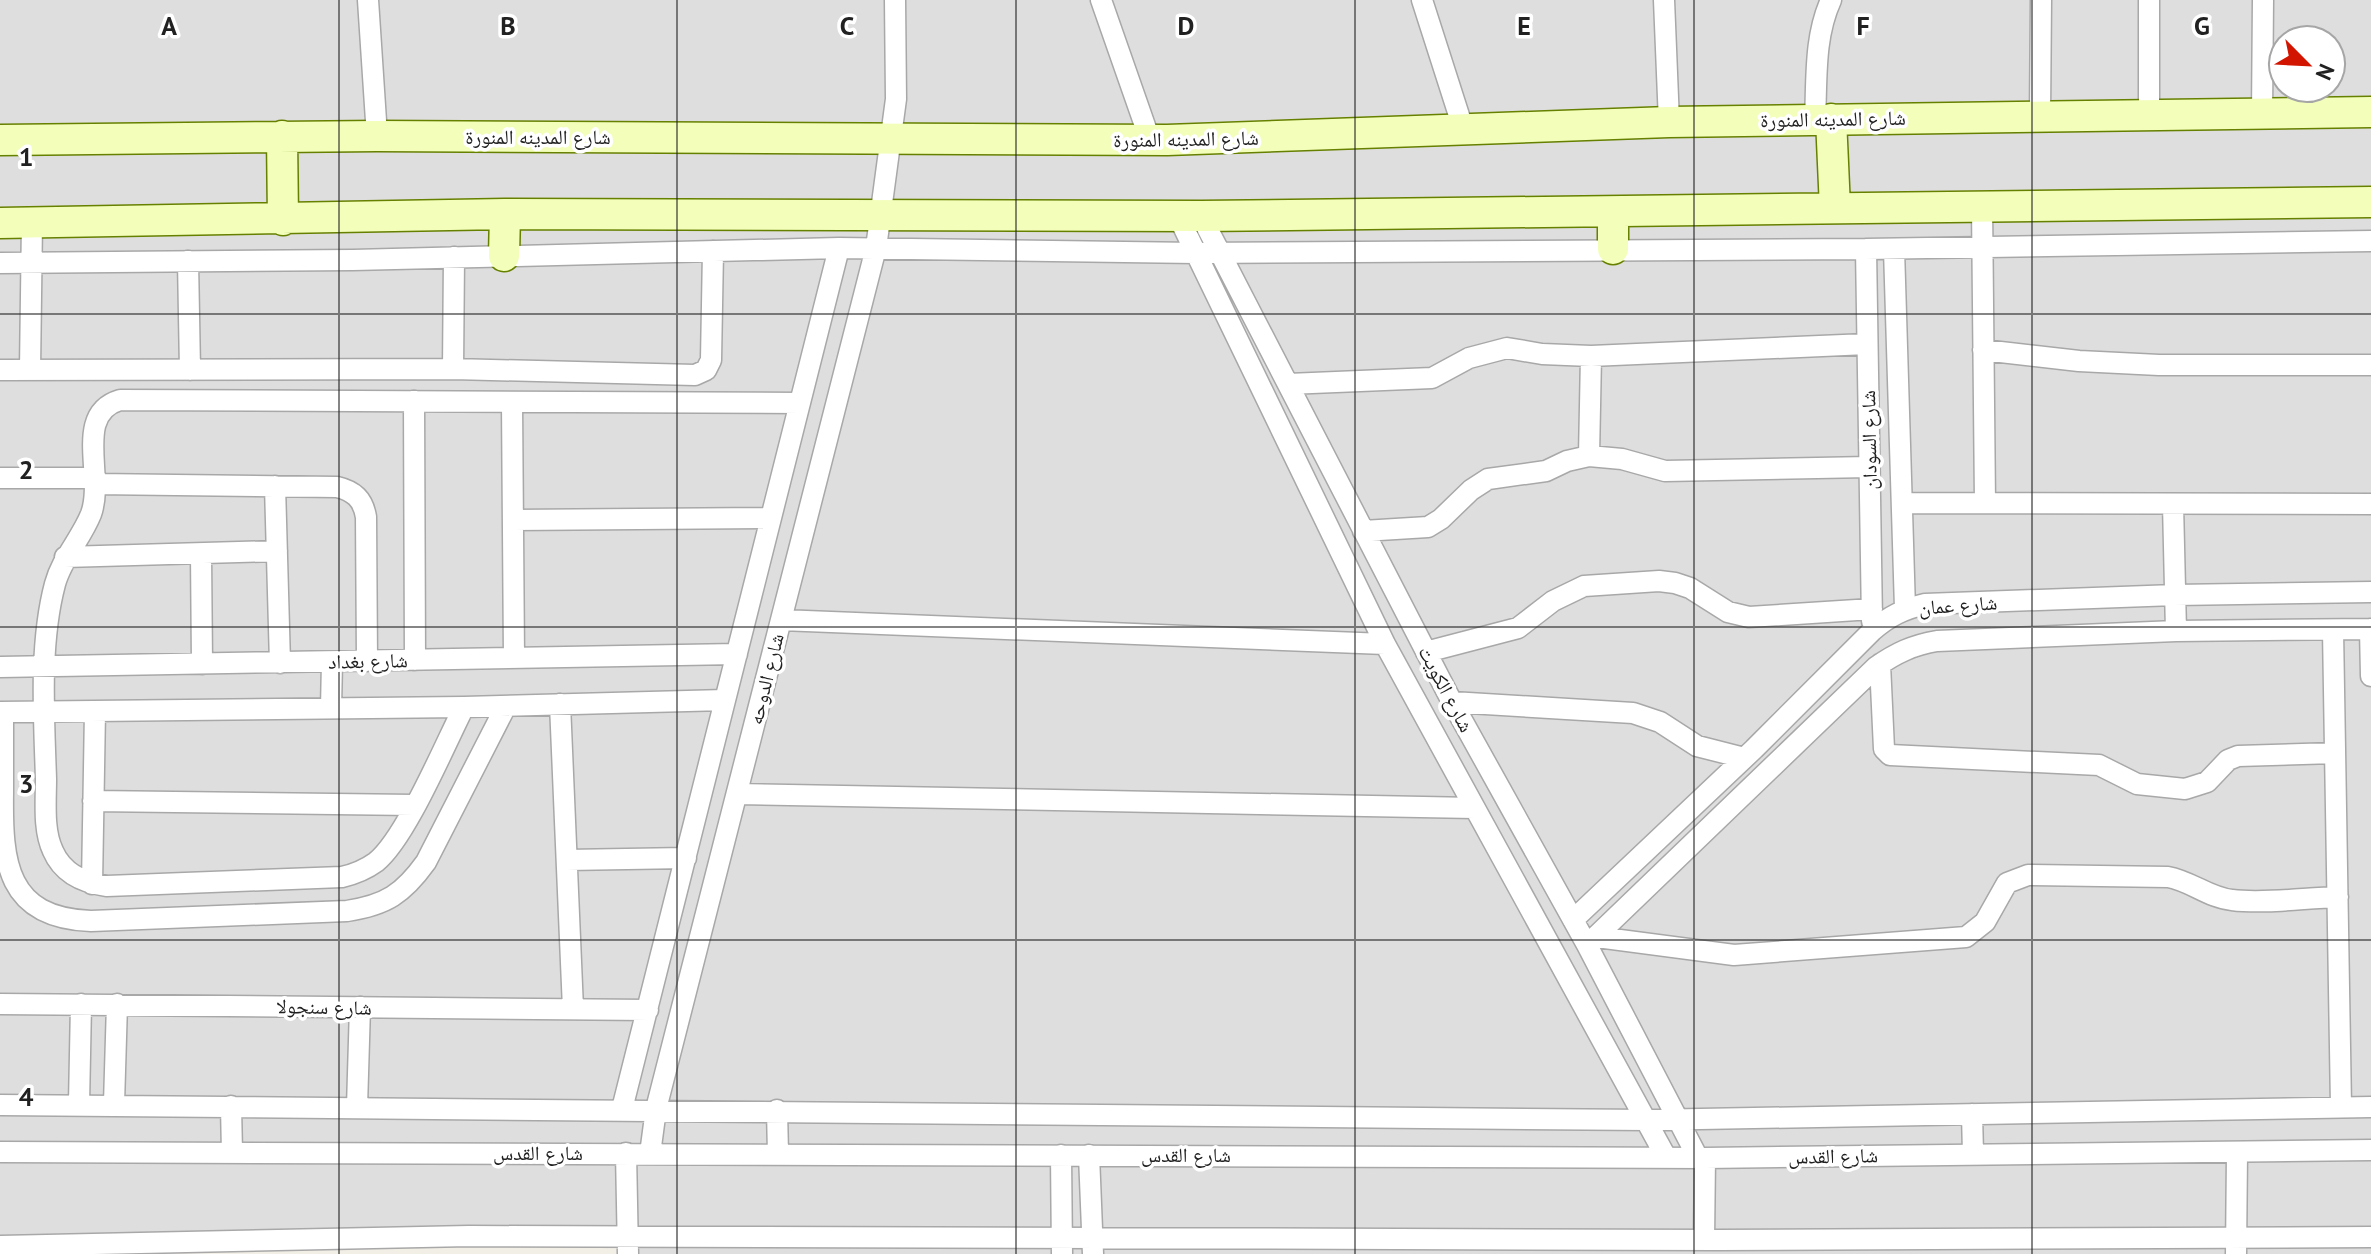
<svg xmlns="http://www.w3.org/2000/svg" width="2371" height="1254" font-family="'PT Sans','Noto Naskh Arabic',sans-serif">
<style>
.residential{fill:#dfdede;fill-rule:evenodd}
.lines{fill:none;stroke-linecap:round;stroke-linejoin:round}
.minor-casing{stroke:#a8a8a8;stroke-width:23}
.secondary-casing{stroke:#668000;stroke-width:33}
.minor{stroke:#fff;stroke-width:20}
.secondary{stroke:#f3feba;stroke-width:30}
.grid{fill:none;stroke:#212121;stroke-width:2;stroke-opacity:0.55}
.labels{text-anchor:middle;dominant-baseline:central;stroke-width:7;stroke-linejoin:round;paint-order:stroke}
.street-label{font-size:20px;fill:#212121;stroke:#fff}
.grid-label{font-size:26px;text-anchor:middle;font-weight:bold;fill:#212121;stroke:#fff;stroke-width:7;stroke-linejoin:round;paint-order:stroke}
</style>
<rect width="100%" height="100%" fill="#f2efe7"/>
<path class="residential" d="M 0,0 L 2371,0 L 2371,1254 L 632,1254 L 632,1233 L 0,1239 ZM 2283,40 L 2331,40 L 2331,88 L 2283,88 Z"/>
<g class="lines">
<defs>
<path id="minor" d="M 368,0 L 377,136
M 1101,0 L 1150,140
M 1422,0 L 1464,131
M 1664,0 L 1669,122
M 2149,114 L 2149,0
M 2262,114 L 2263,0
M 2040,115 L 2041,0
M 1815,119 C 1817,79 1814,37 1831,0
M 1982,205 L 1985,503
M 1178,216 L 1385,644 L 1666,1157
M 1201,216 L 1452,702 L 1587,945 L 1698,1158
M 1866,249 L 1872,621
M 1894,249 L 1905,609
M 188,261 L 190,370
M 0,263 L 353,260 L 839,248 L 1196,253 L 1866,249 L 2371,241
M 1983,350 L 2079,361 L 2159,365 L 2371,365
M 453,369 L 454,257
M 0,370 L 453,369 L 695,375 L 706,370 L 711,360 L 713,251
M 30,370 L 32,222
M 1288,384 L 1432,378 L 1469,358 L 1507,348 L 1542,354 L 1591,356 L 1867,344
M 414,401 L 415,660
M 512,403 L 514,658
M 1589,456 L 1591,356
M 0,478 L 96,478
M 96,484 L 337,487 C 354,491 363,499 366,517 L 367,661
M 275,486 L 280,663
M 1902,503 L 2371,504
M 2173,504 L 2176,631
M 513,520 L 771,518
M 1363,531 L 1428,527 L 1441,519 L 1471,490 L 1488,479 L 1546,471 L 1567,461 L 1589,456 L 1622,459 L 1665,471 L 1869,467
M 201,554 L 202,664
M 65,557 L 277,551
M 781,620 L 1385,644
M 2370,629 L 2371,676
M 2333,630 L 2341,1107
M 1426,652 L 1518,628 L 1553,601 L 1584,586 L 1659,581 L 1675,583 L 1690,588 L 1728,612 L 1749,617 L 1872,609
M 1880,664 L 1884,749 L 1890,755 L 2099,765 L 2137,784 L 2185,789 L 2207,782 L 2228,760 L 2238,756 L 2335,753
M 0,667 L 737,654
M 1452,702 L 1633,713 L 1660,722 L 1697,746 L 1744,758
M 560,704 L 573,1009
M 464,707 C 445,744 406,838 376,862 C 365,870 355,874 342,877 L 107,886 C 84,883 63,874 53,851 C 43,830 46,802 46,779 C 44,717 39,644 55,584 C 62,558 81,539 91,514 C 105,476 73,414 120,400 L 800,403
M 331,708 L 332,662
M 0,712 L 464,707 L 725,700
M 3,712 C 3,739 3,766 3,793 C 2,862 6,918 91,921 L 347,911 C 386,905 403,894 426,862 L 506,706
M 737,794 L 1474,808
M 93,801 L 414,805
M 567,860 L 686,858
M 92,884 L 95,711
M 1573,920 L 1754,749 L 1872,631 C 1889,616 1904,609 1925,604 L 2175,595 L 2371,592
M 1597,937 L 1734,955 L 1966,937 L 1985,922 L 2007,883 L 2028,875 L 2168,877 C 2191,881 2209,898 2232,900 C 2264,904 2304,898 2338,897
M 1587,945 L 1876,667 C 1896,653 1913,645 1937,641 L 2176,631 L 2371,629
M 0,1004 L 648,1010
M 79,1104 L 81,1004
M 114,1104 L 117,1004
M 0,1105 L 1647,1120 L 2371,1107
M 231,1106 L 232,1153
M 357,1107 L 360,1007
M 622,1109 L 839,248
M 777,1110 L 778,1154
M 1972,1114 L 1973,1154
M 0,1152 L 1705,1158 L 2371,1150
M 626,1153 L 628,1254
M 650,1154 L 656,1109 L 876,248 L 896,99 L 895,0
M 1061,1155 L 1062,1254
M 1089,1155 L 1093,1254
M 1704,1240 L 1705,1158
M 0,1246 L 469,1236 L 1718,1240 L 2371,1237
M 2236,1254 L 2237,1153"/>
<path id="secondary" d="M 1831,119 L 1835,208
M 282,136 L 283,220
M 0,140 L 377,136 L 1167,140 L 1669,122 L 2371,112
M 1613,212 L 1613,249
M 0,223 L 505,214 L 1201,216 L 2371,202
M 504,256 L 505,214"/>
</defs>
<use href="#minor" class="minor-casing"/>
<use href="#secondary" class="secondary-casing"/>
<use href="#minor" class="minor"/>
<use href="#secondary" class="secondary"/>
</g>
<path class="grid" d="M 339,0 L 339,1254M 677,0 L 677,1254M 1016,0 L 1016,1254M 1355,0 L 1355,1254M 1694,0 L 1694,1254M 2032,0 L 2032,1254M 0,314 L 2371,314M 0,627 L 2371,627M 0,940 L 2371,940"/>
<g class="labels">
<g class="street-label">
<text transform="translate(1833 119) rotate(-1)">شارع المدينه المنورة</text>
<text x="538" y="137">شارع المدينه المنورة</text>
<text transform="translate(1186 139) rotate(-1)">شارع المدينه المنورة</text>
<text transform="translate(1869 440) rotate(-91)">شارع السودان</text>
<text transform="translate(1958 605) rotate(-4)">شارع عمان</text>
<text transform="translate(368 661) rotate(-1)">شارع بغداد</text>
<text transform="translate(766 679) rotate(-76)">شارع الدوحه</text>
<text transform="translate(1446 689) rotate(62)">شارع الكويت</text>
<text transform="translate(324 1007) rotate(1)">شارع سنجولا</text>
<text x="538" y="1153">شارع القدس</text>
<text x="1186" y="1155">شارع القدس</text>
<text transform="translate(1833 1156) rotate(-1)">شارع القدس</text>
</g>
</g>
<g class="grid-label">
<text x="169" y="35">A</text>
<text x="508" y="35">B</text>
<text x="847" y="35">C</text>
<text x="1186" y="35">D</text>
<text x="1524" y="35">E</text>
<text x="1863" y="35">F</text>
<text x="2202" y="35">G</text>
<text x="26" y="166">1</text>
<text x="26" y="479">2</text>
<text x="26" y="793">3</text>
<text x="26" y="1106">4</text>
</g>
<g transform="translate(2307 64) rotate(114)"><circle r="38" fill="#ffffff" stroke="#a6a6a6" stroke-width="2"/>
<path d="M0-6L14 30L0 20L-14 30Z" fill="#d21500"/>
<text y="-12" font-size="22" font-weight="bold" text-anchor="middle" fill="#212121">N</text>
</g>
</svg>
